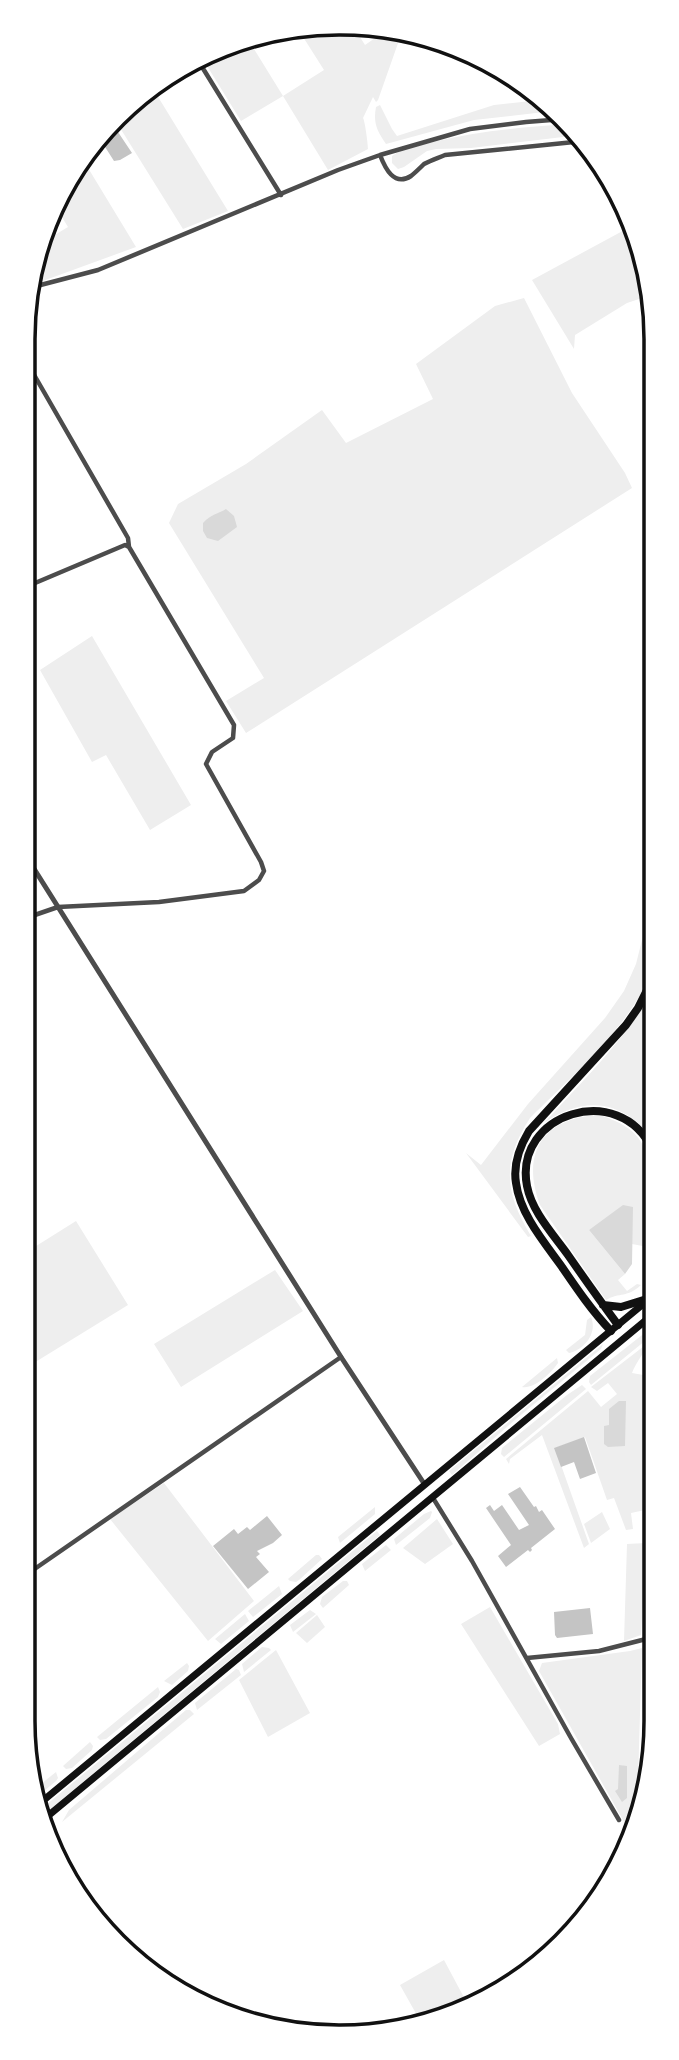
<svg xmlns="http://www.w3.org/2000/svg" width="679" height="2060" font-family="Ubuntu,sans-serif">
<style>
.green{fill:#eee}
.water{fill:#d9d9d9}
.building{fill:#c4c4c4}
.lines{fill:none;stroke-linecap:round;stroke-linejoin:round}
.minor{stroke:#4c4c4c;stroke-width:4.5}
.tertiary{stroke:#4c4c4c;stroke-width:5}
.primary{stroke:#111;stroke-width:7}
.motorway{stroke:#111;stroke-width:8}
.rim{fill:none;stroke:#111;stroke-width:3.5}
</style>
<rect width="100%" height="100%" fill="#fff"/>
<path class="green" d="M 298,29 L 355,29 L 365,45 L 388,29 L 403,29 L 378,100 L 376,102 L 373,97 L 363,118 C 365,121 368,144 368,149 L 328,170 L 283,96 L 241,121 L 204,61 L 205,59 L 249,41 L 283,96 L 324,70 Z
M 152,87 L 228,211 L 183,229 L 117,123 Z
M 540,100 L 553,111 L 474,120 L 386,144 C 377,131 373,123 376,107 L 380,105 L 392,129 L 397,136 L 494,105 Z
M 570,124 L 580,135 L 471,148 L 436,149 L 427,151 L 404,167 L 398,169 L 392,163 L 392,156 C 404,147 419,146 433,142 C 478,131 523,127 570,124 Z
M 82,158 L 136,247 L 29,286 L 29,277 L 43,242 L 68,227 L 57,209 L 76,163 Z
M 631,224 L 651,291 L 639,299 L 627,303 L 575,335 L 574,349 L 532,280 L 630,227 Z
M 524,298 L 572,393 L 625,473 L 632,488 L 246,733 L 226,701 L 264,678 L 169,523 L 178,504 L 246,464 L 322,410 L 346,443 L 433,399 L 416,364 L 495,306 Z
M 92,636 L 191,805 L 150,830 L 106,755 L 92,762 L 40,670 Z
M 653,722 L 652,967 C 635,1023 571,1077 530,1118 C 502,1161 504,1192 531,1236 L 528,1237 L 466,1153 L 481,1165 L 528,1104 L 605,1018 L 624,991 L 636,964 L 643,936 Z
M 652,994 L 652,1140 C 647,1131 641,1125 633,1119 C 603,1097 572,1104 544,1123 C 582,1082 622,1042 652,994 Z
M 600,1115 C 645,1130 650,1149 649,1193 C 649,1211 648,1229 648,1247 L 632,1244 L 632,1207 L 589,1230 L 625,1274 L 618,1280 L 627,1291 L 637,1284 L 641,1285 C 627,1298 620,1292 606,1300 L 540,1205 C 520,1152 544,1117 600,1115 Z
M 76,1221 L 128,1305 L 24,1369 L 25,1253 Z
M 275,1270 L 303,1311 L 181,1387 L 154,1344 Z
M 591,1317 C 598,1333 584,1350 569,1353 L 566,1350 L 585,1335 L 587,1320 Z
M 651,1328 L 651,1336 L 591,1385 L 589,1382 L 590,1376 Z
M 648,1343 C 647,1349 636,1362 632,1373 L 649,1376 L 645,1510 L 631,1513 L 633,1529 L 626,1530 L 614,1498 L 607,1500 L 585,1437 L 555,1448 L 589,1544 L 584,1548 L 542,1435 L 510,1459 L 509,1464 L 506,1459 L 588,1391 L 601,1407 L 617,1394 L 608,1383 L 597,1391 L 591,1387 Z
M 603,1344 L 601,1349 L 516,1419 L 452,1475 L 449,1471 Z
M 557,1358 L 558,1363 C 551,1373 535,1389 522,1387 Z
M 582,1385 L 586,1389 L 504,1457 L 501,1454 L 502,1448 L 567,1395 Z
M 164,1483 L 254,1601 L 208,1641 L 110,1519 Z
M 375,1507 L 375,1514 L 340,1543 L 338,1537 Z
M 431,1511 L 432,1512 L 430,1518 L 396,1545 L 394,1539 L 424,1514 Z
M 602,1512 L 610,1529 L 591,1543 L 584,1524 Z
M 437,1519 L 453,1544 L 425,1564 L 403,1548 Z
M 377,1531 L 380,1535 L 42,1816 L 40,1810 Z
M 646,1543 L 641,1635 L 624,1641 L 627,1544 Z
M 386,1545 L 391,1550 L 365,1571 L 362,1564 Z
M 316,1555 L 319,1555 L 322,1559 L 299,1580 L 296,1582 L 290,1581 L 288,1579 Z
M 343,1581 L 347,1581 L 349,1585 L 323,1608 L 320,1604 L 322,1597 Z
M 279,1586 L 282,1594 L 253,1617 L 248,1611 Z
M 490,1607 L 558,1724 L 560,1734 L 539,1746 L 461,1624 Z
M 310,1610 L 316,1614 L 293,1632 L 290,1625 Z
M 245,1614 L 249,1621 L 221,1644 L 215,1639 Z
M 317,1615 L 325,1627 L 307,1643 L 296,1633 Z
M 262,1647 L 269,1648 L 271,1650 L 244,1672 L 242,1664 Z
M 642,1648 L 637,1814 L 627,1839 L 627,1828 L 623,1820 L 539,1671 L 542,1663 L 630,1651 Z
M 276,1650 L 310,1713 L 268,1737 L 239,1680 Z
M 187,1663 L 189,1666 L 188,1671 L 172,1685 L 164,1681 Z
M 236,1669 L 239,1670 L 241,1675 L 197,1710 L 195,1703 Z
M 158,1687 L 160,1692 L 158,1697 L 106,1739 L 100,1740 L 97,1737 Z
M 186,1710 L 190,1710 L 194,1714 L 62,1822 L 69,1810 Z
M 90,1742 L 93,1746 L 92,1750 L 72,1768 L 66,1769 L 63,1766 Z
M 56,1772 L 58,1778 L 56,1781 L 38,1796 L 36,1788 Z
M 444,1960 L 468,2005 L 423,2026 L 400,1985 Z"/>
<path class="water" d="M 226,509 L 234,516 L 237,527 L 218,541 L 207,538 L 203,531 L 203,523 C 211,514 218,514 226,509 Z
M 623,1205 L 633,1207 L 632,1264 L 625,1274 L 589,1230 Z
M 619,1401 L 626,1401 L 625,1446 L 608,1447 L 604,1444 L 604,1426 L 609,1425 L 609,1409 Z
M 619,1765 L 627,1766 L 627,1798 L 622,1802 L 615,1791 L 618,1789 Z"/>
<path class="building" d="M 114,126 L 132,153 L 120,160 L 114,161 L 100,139 Z
M 584,1437 L 596,1473 L 580,1479 L 574,1462 L 561,1467 L 554,1448 Z
M 520,1487 L 534,1507 L 536,1506 L 539,1512 L 542,1510 L 555,1529 L 531,1548 L 532,1550 L 530,1552 L 528,1550 L 506,1567 L 498,1556 L 511,1545 L 486,1508 L 490,1505 L 494,1511 L 502,1505 L 519,1530 L 529,1525 L 508,1494 Z
M 267,1516 L 282,1535 L 273,1543 L 257,1551 L 260,1554 L 256,1557 L 269,1572 L 248,1589 L 213,1546 L 234,1529 L 238,1534 L 247,1527 L 250,1530 Z
M 590,1608 L 593,1634 L 557,1638 L 555,1635 L 554,1612 Z"/>
<g class="lines">
<path class="minor" d="M 199,62 L 281,195
M 380,155 C 385,168 394,187 411,176 C 416,172 420,168 424,164 C 431,160 438,158 445,155 L 584,141
M 29,288 L 98,270 L 338,170 L 380,155 L 470,129 L 526,122 L 564,119
M 29,366 L 128,538 L 129,547
M 26,918 L 58,907 L 159,902 L 244,891 L 259,880 L 264,871 L 261,862 L 206,764 L 212,752 L 233,738 L 234,725 L 129,547 L 125,545 L 28,586
M 433,1498 L 472,1561 L 571,1738 L 619,1820
M 23,1577 L 341,1357
M 527,1658 L 599,1651 L 650,1638"/>
<path class="tertiary" d="M 26,856 L 341,1357 L 425,1485"/>
<path class="primary" d="M 39,1804 L 648,1300
M 43,1820 L 651,1316"/>
<path class="motorway" d="M 603,1305 L 621,1307 L 650,1298
M 618,1325 C 601,1302 584,1278 568,1255 C 553,1234 532,1212 527,1186 C 513,1113 620,1080 652,1149
M 611,1331 C 592,1311 577,1289 562,1267 C 544,1242 520,1214 516,1183 C 513,1165 520,1146 529,1131 L 626,1025 L 638,1008 L 652,980
M 649,1785 L 650,1747"/>
</g>
<path d="M0 0H679V2060H0ZM339 35H340A304 304 0 0 1 644 339V1721A304 304 0 0 1 340 2025H339A304 304 0 0 1 35 1721V339A304 304 0 0 1 339 35Z" fill="#fff" fill-rule="evenodd"/>
<path class="rim" d="M339 35H340A304 304 0 0 1 644 339V1721A304 304 0 0 1 340 2025H339A304 304 0 0 1 35 1721V339A304 304 0 0 1 339 35Z"/>
</svg>
